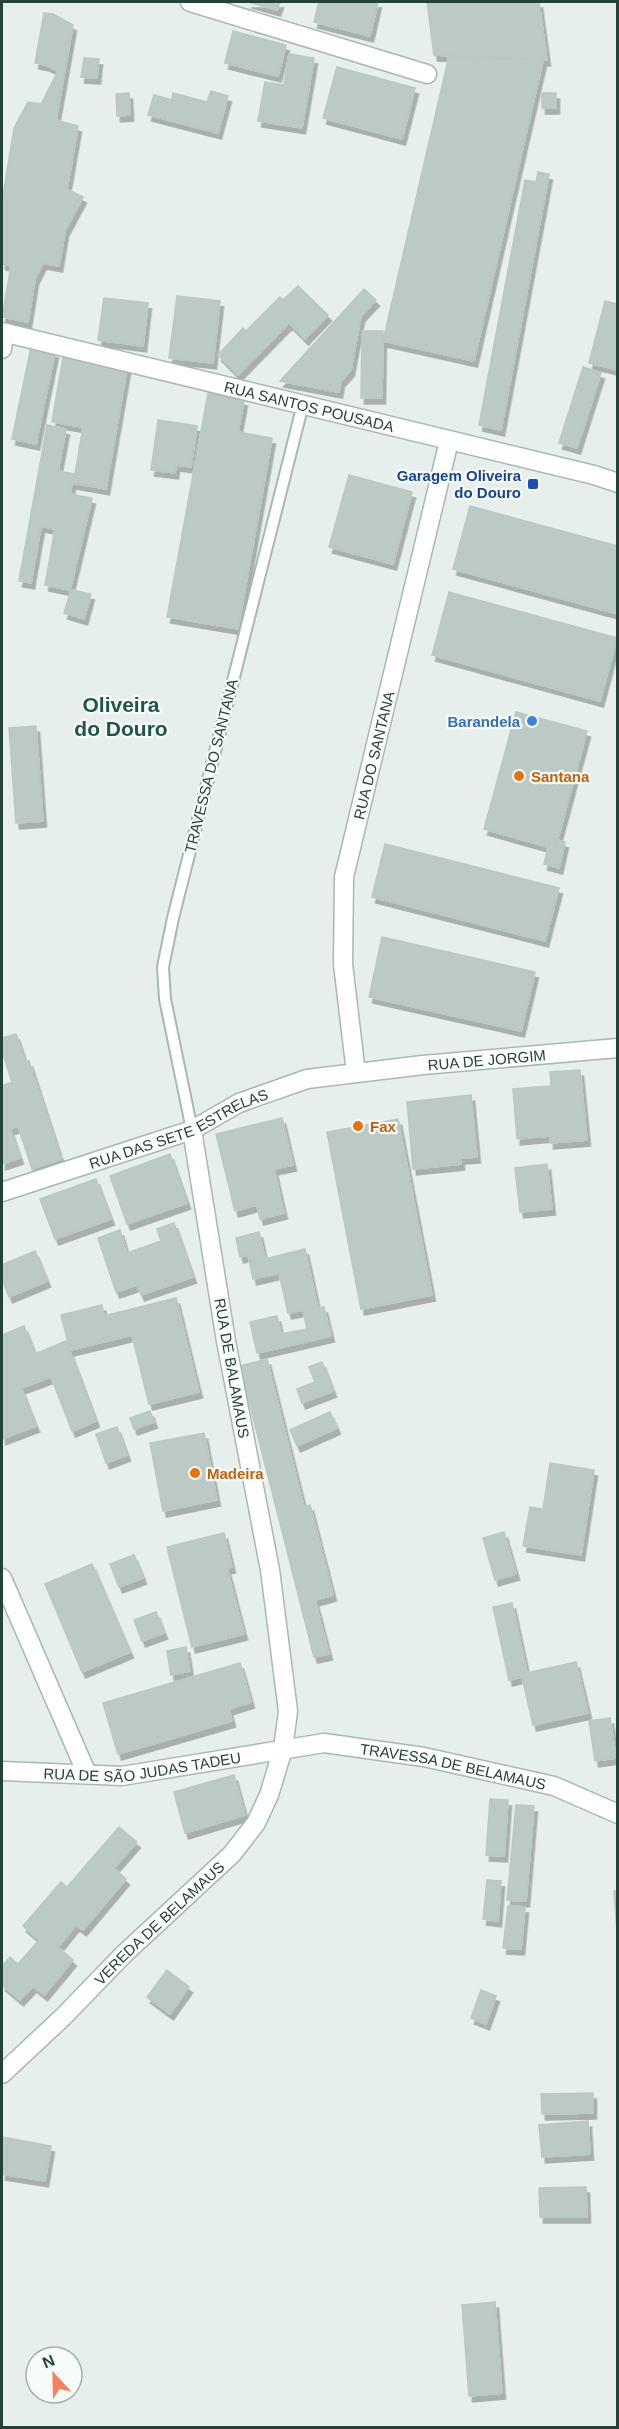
<svg xmlns="http://www.w3.org/2000/svg" width="619" height="2429" font-family="Arial,sans-serif">
<style>
.building{fill:#bbcac4;stroke:#b8c9c2;stroke-width:1.5;filter:url(#shadow)}
.lines{fill:none;stroke-linecap:round;stroke-linejoin:round}
.lane-casing{stroke:#a8b8b2;stroke-width:14}
.street-casing{stroke:#a8b8b2;stroke-width:21}
.secondary-casing{stroke:#a4bbb3;stroke-width:21}
.lane{stroke:#fff;stroke-width:10}
.street{stroke:#fff;stroke-width:18}
.secondary{stroke:#fff;stroke-width:18}
.transit-dot{fill:#1a4fb4;stroke:#f7fbf9;stroke-width:2}
.shop-dot{fill:#3f7fe0;stroke:#f7fbf9;stroke-width:2}
.food-dot{fill:#e8710a;stroke:#f7fbf9;stroke-width:2}
.labels{text-anchor:middle;dominant-baseline:central;stroke-width:4.5;stroke-linejoin:round;paint-order:stroke}
.street-label{font-size:15px;fill:#24423a;stroke:#f7fbf9}
.transit-label{font-size:15px;font-weight:bold;fill:#164399;stroke:#f7fbf9;text-anchor:end}
.shop-label{font-size:15px;font-weight:bold;fill:#366cbe;stroke:#f7fbf9;text-anchor:end}
.food-label{font-size:15px;font-weight:bold;fill:#c56008;stroke:#f7fbf9;text-anchor:start}
.district-label{font-size:21px;font-weight:bold;fill:#1f5548;stroke:#f7fbf9}
</style>
<defs>
<filter id="shadow"><feDropShadow dx="3.5" dy="6" stdDeviation="0" flood-color="#0004"/></filter>
</defs>
<rect width="100%" height="100%" fill="#e6efeb"/>
<path class="building" d="M 248,2 L 280,2 L 277,10 Z
M 319,2 L 378,2 L 370,36 L 314,22 Z
M 427,2 L 539,2 L 547,60 L 434,55 Z
M 44,13 L 53,14 L 73,25 L 56,120 L 78,126 L 67,189 L 83,197 L 65,231 L 59,266 L 43,263 L 35,279 L 28,322 L 2,317 L 11,266 L 2,264 L 2,202 L 14,128 L 28,102 L 41,104 L 58,71 L 46,65 L 35,63 Z
M 233,31 L 286,45 L 278,76 L 225,63 Z
M 289,54 L 314,58 L 302,128 L 258,121 L 265,82 L 284,85 Z
M 449,56 L 543,60 L 474,361 L 383,341 Z
M 84,58 L 99,59 L 97,78 L 81,77 Z
M 337,67 L 415,88 L 402,139 L 323,118 Z
M 211,91 L 228,96 L 218,133 L 148,115 L 154,95 L 172,100 L 173,93 L 207,102 Z
M 129,93 L 130,115 L 117,116 L 116,94 Z
M 542,93 L 556,93 L 556,108 L 542,108 Z
M 538,172 L 549,174 L 501,430 L 479,425 L 525,180 L 536,182 Z
M 298,286 L 328,315 L 305,339 L 289,323 L 238,375 L 218,355 L 243,328 L 246,331 L 280,297 L 283,300 Z
M 364,289 L 376,300 L 361,316 L 351,370 L 341,381 L 339,392 L 280,381 Z
M 177,296 L 220,301 L 213,363 L 169,358 Z
M 104,298 L 148,303 L 143,346 L 98,340 Z
M 605,301 L 618,304 L 618,370 L 589,363 Z
M 362,331 L 383,331 L 382,398 L 361,398 Z
M 31,347 L 55,352 L 36,444 L 12,439 Z
M 63,357 L 127,368 L 106,489 L 72,483 L 70,494 L 92,498 L 70,590 L 45,585 L 55,529 L 41,526 L 31,583 L 19,581 L 47,425 L 66,429 L 58,471 L 75,474 L 83,427 L 52,422 Z
M 583,367 L 601,373 L 577,448 L 559,443 Z
M 208,393 L 244,400 L 238,432 L 272,438 L 238,629 L 167,617 Z
M 158,420 L 197,426 L 191,467 L 176,465 L 175,473 L 151,470 Z
M 349,475 L 412,492 L 393,564 L 329,547 Z
M 470,506 L 618,546 L 618,614 L 453,569 Z
M 71,590 L 91,594 L 84,619 L 64,613 Z
M 449,592 L 617,638 L 600,701 L 432,655 Z
M 516,712 L 587,731 L 555,849 L 484,829 Z
M 36,726 L 43,821 L 16,823 L 9,728 Z
M 550,838 L 565,842 L 559,868 L 544,864 Z
M 385,844 L 559,888 L 545,941 L 372,897 Z
M 382,937 L 535,972 L 521,1031 L 369,997 Z
M 16,1034 L 25,1062 L 29,1061 L 61,1159 L 32,1169 L 18,1126 L 10,1129 L 20,1158 L 2,1164 L 2,1086 L 12,1082 L 2,1051 L 2,1038 Z
M 580,1070 L 587,1140 L 550,1143 L 550,1136 L 517,1139 L 513,1089 L 551,1086 L 550,1072 Z
M 471,1095 L 477,1157 L 461,1158 L 461,1164 L 413,1169 L 407,1102 Z
M 282,1118 L 293,1165 L 274,1169 L 284,1213 L 260,1219 L 257,1205 L 235,1211 L 216,1134 Z
M 398,1119 L 432,1295 L 361,1309 L 327,1132 Z
M 170,1154 L 187,1203 L 127,1224 L 110,1176 Z
M 547,1164 L 552,1209 L 520,1212 L 515,1168 Z
M 96,1179 L 111,1219 L 55,1239 L 40,1199 Z
M 174,1223 L 193,1277 L 141,1295 L 137,1285 L 116,1292 L 98,1238 L 120,1230 L 127,1253 L 161,1241 L 157,1229 Z
M 259,1232 L 265,1259 L 305,1249 L 318,1309 L 324,1307 L 331,1336 L 257,1353 L 250,1322 L 277,1316 L 281,1334 L 307,1329 L 303,1310 L 288,1313 L 279,1273 L 253,1279 L 248,1255 L 240,1257 L 236,1238 Z
M 35,1251 L 47,1281 L 9,1297 L 2,1279 L 2,1265 Z
M 176,1298 L 199,1392 L 149,1404 L 132,1335 L 70,1350 L 61,1315 L 102,1305 L 104,1316 Z
M 24,1326 L 35,1354 L 66,1341 L 96,1421 L 72,1431 L 51,1377 L 21,1388 L 36,1426 L 2,1439 L 2,1335 Z
M 267,1359 L 304,1507 L 310,1505 L 333,1595 L 315,1600 L 329,1654 L 314,1657 L 240,1366 Z
M 322,1362 L 333,1391 L 302,1403 L 297,1389 L 315,1382 L 309,1367 Z
M 150,1411 L 154,1422 L 134,1429 L 130,1418 Z
M 330,1412 L 337,1428 L 297,1446 L 290,1430 Z
M 117,1427 L 127,1455 L 106,1463 L 96,1434 Z
M 204,1433 L 217,1500 L 163,1511 L 150,1443 Z
M 550,1463 L 594,1470 L 581,1555 L 523,1546 L 530,1507 L 543,1509 Z
M 504,1532 L 516,1574 L 495,1580 L 483,1538 Z
M 224,1533 L 232,1567 L 227,1568 L 244,1634 L 192,1647 L 167,1547 Z
M 134,1555 L 143,1578 L 119,1587 L 110,1564 Z
M 92,1564 L 130,1652 L 82,1672 L 45,1584 Z
M 512,1603 L 527,1673 L 576,1662 L 588,1713 L 533,1725 L 522,1677 L 509,1680 L 493,1607 Z
M 156,1612 L 164,1633 L 142,1641 L 134,1620 Z
M 186,1647 L 190,1671 L 171,1675 L 167,1651 Z
M 240,1663 L 251,1702 L 229,1709 L 232,1721 L 118,1754 L 103,1703 Z
M 610,1718 L 616,1758 L 595,1761 L 589,1721 Z
M 234,1775 L 245,1815 L 185,1833 L 174,1792 Z
M 490,1799 L 508,1800 L 504,1856 L 486,1855 Z
M 516,1805 L 534,1806 L 526,1901 L 507,1900 Z
M 119,1827 L 137,1842 L 114,1868 L 126,1879 L 83,1930 L 76,1925 L 58,1947 L 73,1960 L 44,1995 L 33,1986 L 20,2000 L 2,1985 L 2,1966 L 10,1957 L 18,1964 L 39,1940 L 23,1926 L 61,1882 L 67,1887 Z
M 487,1880 L 501,1881 L 498,1921 L 483,1919 Z
M 614,1891 L 618,1891 L 618,1947 Z
M 508,1906 L 525,1907 L 521,1949 L 503,1948 Z
M 167,1970 L 189,1987 L 170,2014 L 147,1997 Z
M 481,1990 L 496,1996 L 486,2024 L 471,2018 Z
M 593,2093 L 593,2113 L 542,2114 L 541,2094 Z
M 588,2121 L 590,2154 L 542,2157 L 539,2125 Z
M 2,2137 L 51,2146 L 45,2181 L 2,2174 Z
M 586,2187 L 587,2217 L 540,2217 L 539,2188 Z
M 495,2302 L 502,2393 L 469,2396 L 462,2305 Z"/>
<g class="lines">
<defs>
<path id="lane" d="M 192,1130 L 165,999 L 163,967 L 173,918 L 303,404"/>
<g id="street">
<path d="M 190,2 L 427,74"/>
<path d="M 2,349 L 4,333"/>
<path id="s1" d="M 356,1073 L 343,964 L 344,877 L 449,441"/>
<path id="s2" d="M 2,1192 L 192,1130 L 239,1103 L 307,1079 L 423,1065 L 618,1048"/>
<path d="M 2,1578 L 87,1774"/>
<path id="s3" d="M 2,1771 L 122,1776 L 324,1743 L 424,1757 L 554,1786 L 618,1814"/>
<path id="s4" d="M 2,2074 L 63,2017 L 124,1954 L 232,1854 L 256,1823 L 269,1795 L 283,1749 L 288,1711 L 270,1570 L 226,1341 L 192,1130"/>
</g>
<g id="secondary">
<path id="s5" d="M 2,332 L 594,475 L 618,483"/>
</g>
</defs>
<use href="#lane" class="lane-casing"/>
<use href="#street" class="street-casing"/>
<use href="#secondary" class="secondary-casing"/>
<use href="#lane" class="lane"/>
<use href="#street" class="street"/>
<use href="#secondary" class="secondary"/>
</g>
<rect class="transit-dot" x="527" y="478" width="12" height="12" rx="3"/>
<circle class="shop-dot" cx="532" cy="721" r="6"/>
<g class="food-dot">
<circle cx="519" cy="776" r="6"/>
<circle cx="358" cy="1126" r="6"/>
<circle cx="195" cy="1473" r="6"/>
</g>
<g class="labels">
<g class="street-label">
<text stroke="none"><textPath href="#s5" startOffset="316">RUA SANTOS POUSADA</textPath></text>
<text stroke="none"><textPath href="#s1" startOffset="322">RUA DO SANTANA</textPath></text>
<text transform="translate(211 766) rotate(-76)">TRAVESSA DO SANTANA</text>
<text stroke="none"><textPath href="#s2" startOffset="507">RUA DE JORGIM</textPath></text>
<text stroke="none"><textPath href="#s2" startOffset="188">RUA DAS SETE ESTRELAS</textPath></text>
<text transform="translate(232 1368) rotate(80)">RUA DE BALAMAUS</text>
<text stroke="none"><textPath href="#s3" startOffset="141">RUA DE SÃO JUDAS TADEU</textPath></text>
<text stroke="none"><textPath href="#s3" startOffset="456">TRAVESSA DE BELAMAUS</textPath></text>
<text stroke="none"><textPath href="#s4" startOffset="218">VEREDA DE BELAMAUS</textPath></text>
</g>
<g class="transit-label">
<text x="521" y="475">Garagem Oliveira<tspan x="521" dy="17">do Douro</tspan></text>
</g>
<g class="shop-label">
<text x="520" y="721">Barandela</text>
</g>
<g class="food-label">
<text x="531" y="776">Santana</text>
<text x="370" y="1126">Fax</text>
<text x="207" y="1473">Madeira</text>
</g>
<g class="district-label">
<text x="121" y="704">Oliveira<tspan x="121" dy="24">do Douro</tspan></text>
</g>
</g>
<rect width="619" height="2429" fill="none" stroke="#24423a" stroke-width="6"/>
<g transform="translate(54 2375) rotate(338)"><circle r="28" fill="#f7fbf9" stroke="#a3b1ad" stroke-width="1.5"/>
<path d="M0-4.5L10 22L0 15L-10 22Z" fill="#f4845f"/>
<text y="-9" font-size="16" font-weight="bold" text-anchor="middle" fill="#24423a">N</text>
</g>
</svg>
